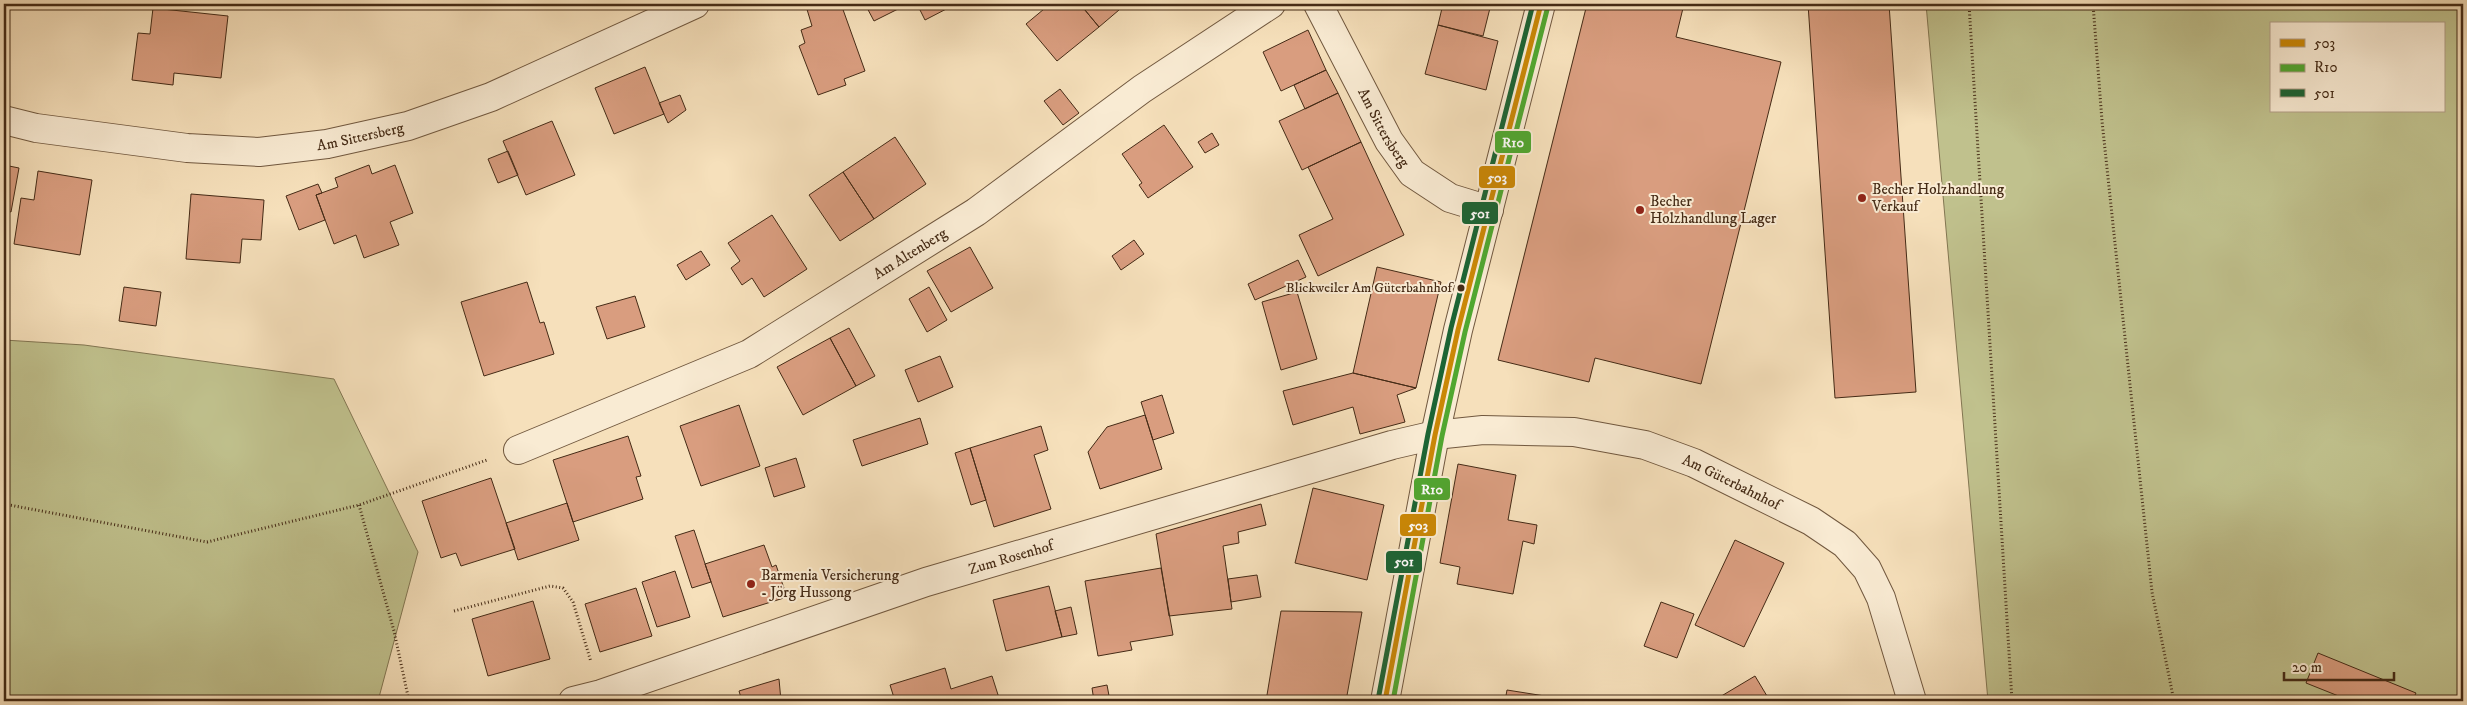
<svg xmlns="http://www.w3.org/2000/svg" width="2467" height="705" font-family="'IM FELL DW Pica',serif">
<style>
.green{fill:#c0c18d;stroke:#827652;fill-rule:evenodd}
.building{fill:#d99d7f;stroke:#452b16}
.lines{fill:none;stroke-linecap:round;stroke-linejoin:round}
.minor-casing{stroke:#71583f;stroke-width:30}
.path{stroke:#452b16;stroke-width:3;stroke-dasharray:1 2.5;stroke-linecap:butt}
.minor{stroke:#f9ebd3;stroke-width:28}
.bus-1-casing{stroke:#f9ebd3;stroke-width:9}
.bus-2-casing{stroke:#f9ebd3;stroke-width:9}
.bus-3-casing{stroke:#f9ebd3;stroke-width:9}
.bus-1{stroke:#ca8706;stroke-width:5}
.bus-2{stroke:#50a730;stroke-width:5}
.bus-3{stroke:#1c6434;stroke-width:5}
.poi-dot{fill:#8f2418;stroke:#f9ebd3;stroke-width:2}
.bus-dot{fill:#452b16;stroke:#f9ebd3;stroke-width:2}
.labels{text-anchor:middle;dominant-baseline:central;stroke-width:4;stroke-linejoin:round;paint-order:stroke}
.bus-label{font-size:14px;fill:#452b16;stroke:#f9ebd3;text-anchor:end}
.street-label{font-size:15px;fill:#452b16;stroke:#f9ebd3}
.poi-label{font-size:15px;fill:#452b16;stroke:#f9ebd3;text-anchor:start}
.line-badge{stroke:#f9ebd3;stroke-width:2}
.badge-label{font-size:14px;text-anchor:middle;font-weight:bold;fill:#fff}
</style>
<rect width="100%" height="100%" fill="#f6e0bb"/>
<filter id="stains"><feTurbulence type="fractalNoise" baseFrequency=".004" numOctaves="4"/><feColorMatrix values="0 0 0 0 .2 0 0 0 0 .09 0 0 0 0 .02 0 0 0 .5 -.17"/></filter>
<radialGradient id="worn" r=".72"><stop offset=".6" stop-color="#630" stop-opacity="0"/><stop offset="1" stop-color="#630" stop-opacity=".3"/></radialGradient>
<path class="green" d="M 1926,4 L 2463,4 L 2463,701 L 1988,701 ZM 2271,24 L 2443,24 L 2443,111 L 2271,111 Z
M 4,340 L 84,345 L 334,379 L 418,552 L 378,701 L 4,701 Z"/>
<path class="building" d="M 812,4 L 841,4 L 865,71 L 844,79 L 846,85 L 818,95 L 799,46 L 805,43 L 801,30 L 812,26 L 806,6 Z
M 865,4 L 908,4 L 874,21 Z
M 917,4 L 953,4 L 954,5 L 925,20 Z
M 1050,4 L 1080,4 L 1099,27 L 1057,61 L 1026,24 Z
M 1080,4 L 1114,4 L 1119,10 L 1099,27 Z
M 1443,4 L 1491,4 L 1483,36 L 1438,25 Z
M 1587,4 L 1684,4 L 1676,37 L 1781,62 L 1701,384 L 1595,358 L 1589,382 L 1498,360 Z
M 1808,4 L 1889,4 L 1916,392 L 1835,398 Z
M 153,8 L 228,16 L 221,78 L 174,73 L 173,85 L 132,80 L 138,33 L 150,34 Z
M 1438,25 L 1498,41 L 1486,90 L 1425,74 Z
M 1308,30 L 1326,70 L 1281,91 L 1263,52 Z
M 645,67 L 664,114 L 614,134 L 595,88 Z
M 1326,70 L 1338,93 L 1305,109 L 1294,85 Z
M 1060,89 L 1079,113 L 1063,125 L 1044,101 Z
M 1338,93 L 1361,142 L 1302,170 L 1279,121 Z
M 680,95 L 686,110 L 668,123 L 659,103 Z
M 552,121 L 575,175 L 526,195 L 503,141 Z
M 1164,125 L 1193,167 L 1148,198 L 1139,185 L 1142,183 L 1122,154 Z
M 1212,133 L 1219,145 L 1205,153 L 1198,142 Z
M 895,137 L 926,184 L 874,219 L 843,172 Z
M 1361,142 L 1404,235 L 1318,276 L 1299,235 L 1333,219 L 1308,167 Z
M 508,151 L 518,175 L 498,183 L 488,159 Z
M 4,165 L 19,168 L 11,212 L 4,210 Z
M 369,165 L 372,174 L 395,165 L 413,213 L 390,222 L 399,245 L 364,258 L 356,235 L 334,244 L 316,195 L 338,187 L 335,178 Z
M 38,171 L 92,180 L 80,255 L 14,244 L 21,198 L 34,200 Z
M 843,172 L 874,219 L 840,241 L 809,195 Z
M 318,184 L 322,193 L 316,195 L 325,220 L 299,230 L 286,196 Z
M 191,194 L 264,200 L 261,240 L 242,239 L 240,263 L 186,259 Z
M 772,215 L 807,269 L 764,297 L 752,278 L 742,285 L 731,268 L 740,261 L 728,243 Z
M 1134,240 L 1144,254 L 1121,270 L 1112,256 Z
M 970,247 L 993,288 L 951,312 L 927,271 Z
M 701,251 L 710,265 L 686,280 L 677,265 Z
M 1298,260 L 1306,277 L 1255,300 L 1248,284 Z
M 1377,267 L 1441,282 L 1416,388 L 1353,373 Z
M 527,282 L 540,323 L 544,322 L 554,354 L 484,376 L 461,302 Z
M 124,287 L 161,292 L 156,326 L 119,321 Z
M 929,287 L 947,320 L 927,332 L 909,299 Z
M 1297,292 L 1317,359 L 1281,370 L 1262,302 Z
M 635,296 L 645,327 L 607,339 L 596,307 Z
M 849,328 L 875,376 L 856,386 L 830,338 Z
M 830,338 L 856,386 L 803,415 L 777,367 Z
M 940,356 L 953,387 L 918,402 L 905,370 Z
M 1353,373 L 1416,388 L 1397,395 L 1405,422 L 1360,434 L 1353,407 L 1293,425 L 1283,391 Z
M 1162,395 L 1174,433 L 1153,440 L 1141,402 Z
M 739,405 L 760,466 L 701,486 L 680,426 Z
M 1145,415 L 1162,469 L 1100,489 L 1088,452 L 1107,427 Z
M 920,418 L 928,444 L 862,466 L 853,440 Z
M 1041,426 L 1048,450 L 1034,455 L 1051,509 L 994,527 L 970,448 Z
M 628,436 L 641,476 L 636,477 L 643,499 L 573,522 L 553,460 Z
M 970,448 L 986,500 L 971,505 L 955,453 Z
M 796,458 L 805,487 L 774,497 L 765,468 Z
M 1458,464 L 1516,475 L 1508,520 L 1537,525 L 1534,544 L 1523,541 L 1513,594 L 1457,584 L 1460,567 L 1440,563 Z
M 491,478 L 515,549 L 461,566 L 456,553 L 441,558 L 422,501 Z
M 1313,488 L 1384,505 L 1367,580 L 1295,563 Z
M 567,503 L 579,540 L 518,560 L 506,523 Z
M 1261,504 L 1266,525 L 1238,532 L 1239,543 L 1223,546 L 1232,609 L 1169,616 L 1156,534 Z
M 694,530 L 711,582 L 692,588 L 675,536 Z
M 1735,540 L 1784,563 L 1744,647 L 1695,625 Z
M 764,545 L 772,567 L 776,565 L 787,597 L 723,617 L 705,564 Z
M 1161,568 L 1173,635 L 1130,642 L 1132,650 L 1098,656 L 1085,581 Z
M 675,571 L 690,617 L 657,627 L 642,582 Z
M 1257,575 L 1261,597 L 1231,602 L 1228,579 Z
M 1049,586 L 1062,637 L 1006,651 L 993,600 Z
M 636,588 L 652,636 L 600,652 L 585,604 Z
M 533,601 L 550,659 L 488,676 L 472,619 Z
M 1661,602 L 1694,614 L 1677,658 L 1644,646 Z
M 1071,607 L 1077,634 L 1062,637 L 1055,611 Z
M 1281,611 L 1362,612 L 1346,701 L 1266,701 Z
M 2318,653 L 2416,693 L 2412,701 L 2351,701 L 2306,683 Z
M 945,668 L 951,689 L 992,676 L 1000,701 L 895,701 L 890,685 Z
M 1755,676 L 1770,701 L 1713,701 Z
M 779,679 L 781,701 L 742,701 L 739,691 Z
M 1107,685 L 1110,701 L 1094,701 L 1092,688 Z
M 1507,690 L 1570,700 L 1570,701 L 1505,701 Z"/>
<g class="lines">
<defs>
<g id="minor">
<path id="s1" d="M 1318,4 L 1389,141 L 1412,173 L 1450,198 L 1489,210"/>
<path id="s2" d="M 4,120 L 36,128 L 187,148 L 259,152 L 327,144 L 408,126 L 491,97 L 695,4"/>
<path id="s3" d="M 518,450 L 749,354 L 976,212 L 1142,89 L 1271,4"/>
<path id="s4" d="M 573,701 L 601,694 L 926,582 L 1392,445 L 1435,435 L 1483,430 L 1574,432 L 1645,445 L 1694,463 L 1811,521 L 1845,544 L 1867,569 L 1881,598 L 1912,701"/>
<path d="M 1385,701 L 1435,435 L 1458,330 L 1541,4"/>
</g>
</defs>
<use href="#minor" class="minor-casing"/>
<path class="path" d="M 1969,4 L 2012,701
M 2093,4 L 2102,121 L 2152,592 L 2174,701
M 4,504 L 207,542 L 359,505 L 487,460
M 359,505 L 394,631 L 409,701
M 454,611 L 550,586 L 563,588 L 573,602 L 591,662"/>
<use href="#minor" class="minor"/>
<defs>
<path id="bus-1" d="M 1385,701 L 1435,435 L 1458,330 L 1541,4"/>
<path id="bus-2" d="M 1393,701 L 1442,436 L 1465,332 L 1548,6"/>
<path id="bus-3" d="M 1378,700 L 1428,434 L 1451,328 L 1533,4"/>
</defs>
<use href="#bus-1" class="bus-1-casing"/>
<use href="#bus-2" class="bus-2-casing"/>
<use href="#bus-3" class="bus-3-casing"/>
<use href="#bus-1" class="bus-1"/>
<use href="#bus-2" class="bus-2"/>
<use href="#bus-3" class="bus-3"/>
</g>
<g class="poi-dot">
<circle cx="1862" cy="198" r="5"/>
<circle cx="1640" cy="210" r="5"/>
<circle cx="751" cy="584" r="5"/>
</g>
<circle class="bus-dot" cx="1461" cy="288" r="4.5"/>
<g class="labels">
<g class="bus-label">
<text x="1452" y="288">Blickweiler Am Güterbahnhof</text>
</g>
<g class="street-label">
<text stroke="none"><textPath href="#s1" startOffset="140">Am Sittersberg</textPath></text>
<text stroke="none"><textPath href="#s2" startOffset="360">Am Sittersberg</textPath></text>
<text stroke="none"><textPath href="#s3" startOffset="440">Am Altenberg</textPath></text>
<text stroke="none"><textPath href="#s4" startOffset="1208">Am Güterbahnhof</textPath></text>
<text stroke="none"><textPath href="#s4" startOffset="461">Zum Rosenhof</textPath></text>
</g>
<g class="poi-label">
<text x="1872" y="189">Becher Holzhandlung<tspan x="1872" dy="17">Verkauf</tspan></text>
<text x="1650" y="201">Becher<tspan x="1650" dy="17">Holzhandlung Lager</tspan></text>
<text x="761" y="575">Barmenia Versicherung<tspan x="761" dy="17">- Jörg Hussong</tspan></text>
</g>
</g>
<g class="line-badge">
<rect x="1494" y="130" width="38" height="24" rx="5" fill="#50a730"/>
<rect x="1478" y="165" width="38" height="24" rx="5" fill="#ca8706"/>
<rect x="1461" y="201" width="38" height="24" rx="5" fill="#1c6434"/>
<rect x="1413" y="477" width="38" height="24" rx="5" fill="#50a730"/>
<rect x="1399" y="513" width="38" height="24" rx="5" fill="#ca8706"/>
<rect x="1385" y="550" width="38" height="24" rx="5" fill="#1c6434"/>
</g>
<g class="badge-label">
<text x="1513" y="147">R10</text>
<text x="1497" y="182">503</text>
<text x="1480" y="218">501</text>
<text x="1432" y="494">R10</text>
<text x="1418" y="530">503</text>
<text x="1404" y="566">501</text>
</g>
<rect width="2467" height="705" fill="none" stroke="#f6e0bb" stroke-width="20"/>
<rect x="5" y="5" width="2457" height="695" fill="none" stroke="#452b16" stroke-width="2.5"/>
<rect x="10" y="10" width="2447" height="685" fill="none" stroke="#452b16"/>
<rect x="2270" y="22" width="175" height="90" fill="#f9ebd3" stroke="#b19e87"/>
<rect x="2280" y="39" width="25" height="8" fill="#ca8706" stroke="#b19e87"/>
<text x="2314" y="48" font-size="15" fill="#452b16">503</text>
<rect x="2280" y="64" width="25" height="8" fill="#50a730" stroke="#b19e87"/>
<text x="2314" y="72" font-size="15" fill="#452b16">R10</text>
<rect x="2280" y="89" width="25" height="8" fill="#1c6434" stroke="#b19e87"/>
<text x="2314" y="98" font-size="15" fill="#452b16">501</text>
<path d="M2284 672v8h110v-8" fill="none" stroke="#452b16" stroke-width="2.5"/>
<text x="2292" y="672" font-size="15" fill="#452b16" stroke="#f9ebd3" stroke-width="4" paint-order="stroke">20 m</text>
<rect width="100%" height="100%" filter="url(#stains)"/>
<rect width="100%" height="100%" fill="url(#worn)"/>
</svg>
